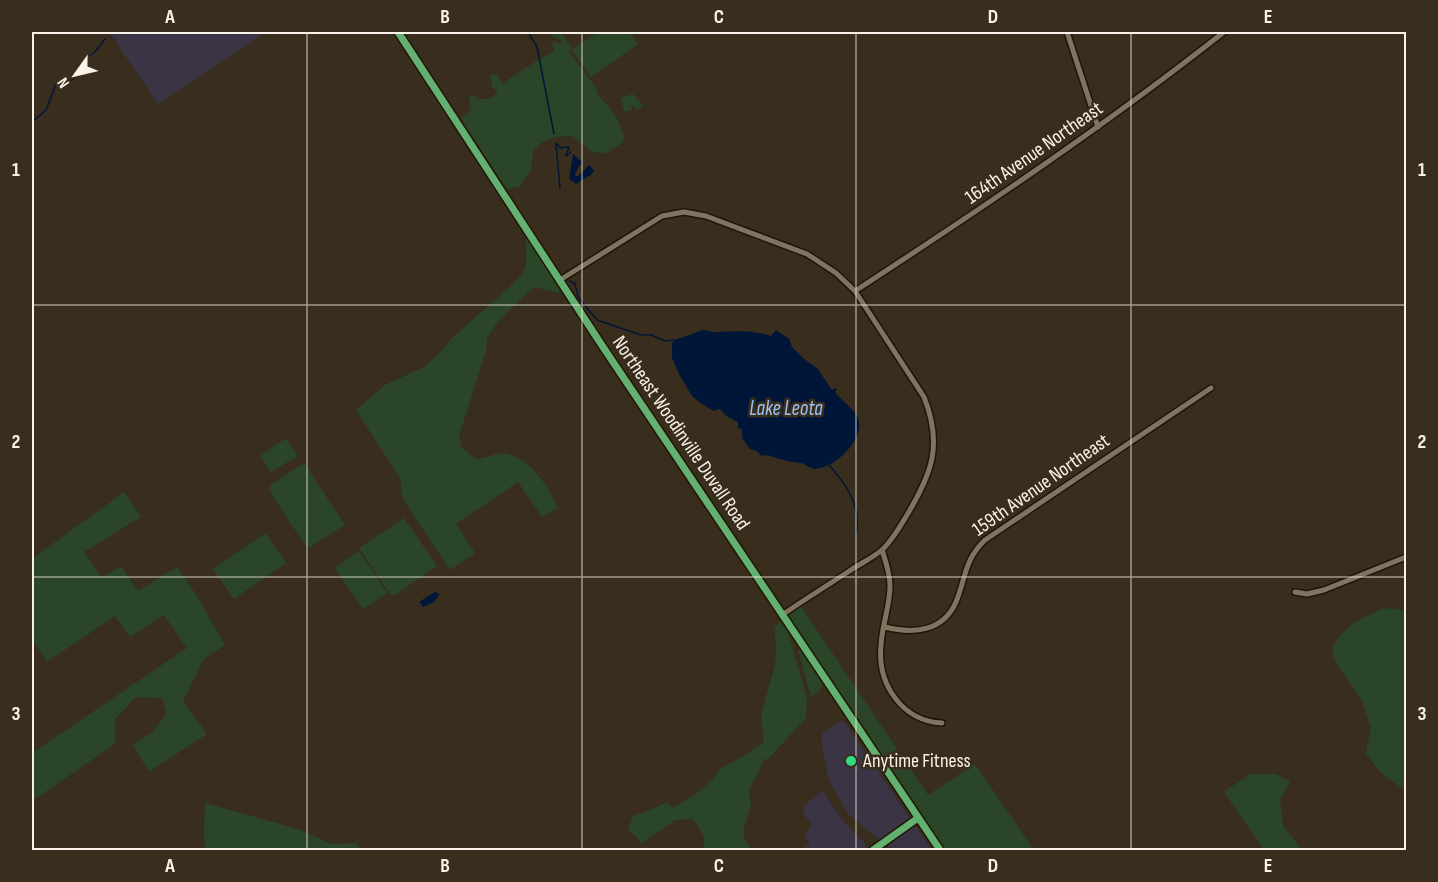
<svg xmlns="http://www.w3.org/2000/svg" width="1438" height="882" font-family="'Sofia Sans Condensed',sans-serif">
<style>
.commercial{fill:#3a3445}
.green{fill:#2b4529}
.water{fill:#001638}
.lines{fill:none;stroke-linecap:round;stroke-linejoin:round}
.stream{stroke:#001638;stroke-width:1.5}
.minor-casing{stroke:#201606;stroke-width:8}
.major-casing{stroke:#201606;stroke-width:10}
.minor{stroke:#807361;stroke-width:5}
.major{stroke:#64b071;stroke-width:7}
.grid{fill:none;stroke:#faf2e8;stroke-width:1.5;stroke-opacity:0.55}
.poi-dot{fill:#33d882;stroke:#392e1d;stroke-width:2}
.labels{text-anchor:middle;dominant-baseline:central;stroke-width:5;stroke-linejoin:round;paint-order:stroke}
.street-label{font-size:20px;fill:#faf2e8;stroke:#392e1d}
.poi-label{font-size:20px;fill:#faf2e8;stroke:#392e1d;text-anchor:start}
.water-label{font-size:21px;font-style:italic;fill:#9dc1f4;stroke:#392e1d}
.neatline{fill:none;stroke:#faf2e8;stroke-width:2}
.grid-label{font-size:20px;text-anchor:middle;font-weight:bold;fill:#faf2e8}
</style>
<rect width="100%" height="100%" fill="#392e1d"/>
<path class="commercial" d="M 109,32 L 266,32 L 158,104 Z
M 843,720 L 932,850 L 893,850 L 849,815 L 829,780 L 822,746 L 822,734 Z
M 823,791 L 843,821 L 865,843 L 866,848 L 864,850 L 800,850 L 810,844 L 804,835 L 812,825 L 805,816 L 803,806 Z"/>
<path class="green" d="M 549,32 L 561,32 L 572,48 L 569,52 L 597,89 L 596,92 L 616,116 L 624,137 L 622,143 L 607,153 L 592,152 L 572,136 L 555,137 L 541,143 L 533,152 L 531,170 L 519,187 L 507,189 L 463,122 L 462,117 L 471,109 L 469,97 L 472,95 L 476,96 L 478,99 L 490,99 L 498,93 L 492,87 L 490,75 L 496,74 L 503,83 L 544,56 L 549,55 L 554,50 L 552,42 L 561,44 L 561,40 L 555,38 Z
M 598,32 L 629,32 L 638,44 L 591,77 L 572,50 Z
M 633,94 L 643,105 L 637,110 L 633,105 L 631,106 L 632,110 L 624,112 L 621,98 Z
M 526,233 L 560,285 L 559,293 L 534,287 L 499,320 L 487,338 L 486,351 L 459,436 L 462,448 L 476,459 C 486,459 498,451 508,454 C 533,461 548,487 558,508 L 542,517 L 518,482 L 456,524 L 475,553 L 450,570 L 403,499 L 400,478 L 356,410 L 385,385 L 424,367 L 439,354 L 453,337 L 513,284 L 523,273 L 526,263 Z
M 286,438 L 298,456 L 271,472 L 260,456 Z
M 304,463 L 345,525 L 310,547 L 307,547 L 286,517 L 269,489 L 270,486 Z
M 124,492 L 141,517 L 84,552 L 102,578 L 121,566 L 138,591 L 177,567 L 195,593 L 225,645 L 204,659 L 183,701 L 207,734 L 149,772 L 133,745 L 153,732 L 167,713 L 162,698 L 136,697 L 115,719 L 115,744 L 32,801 L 32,753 L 187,648 L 164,615 L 130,637 L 115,616 L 47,662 L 32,639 L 32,559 Z
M 404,518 L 437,566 L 392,597 L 359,548 Z
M 266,533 L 286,563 L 234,599 L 213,569 Z
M 359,551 L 387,593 L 363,609 L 335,568 Z
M 800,605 L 928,795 L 975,764 L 1034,850 L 940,850 L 784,619 L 807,697 L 806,718 L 768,759 L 764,759 L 757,776 L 749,789 L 751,806 L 744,828 L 744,839 L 752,850 L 704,850 L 704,836 L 693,819 L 675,820 L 642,843 L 628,829 L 633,816 L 648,811 L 667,802 L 672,808 L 696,794 L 712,780 L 720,769 L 744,756 L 764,742 L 761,715 L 775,665 L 776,644 L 774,627 Z
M 1383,608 L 1402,610 L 1406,615 L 1406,790 C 1389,780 1377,771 1366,753 L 1371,728 L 1362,701 L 1335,661 L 1332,648 C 1346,624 1359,620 1383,608 Z
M 800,648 L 823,685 L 821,689 L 811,697 L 798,649 Z
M 1250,774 L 1276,774 L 1290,782 L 1280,800 L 1283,826 L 1302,850 L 1264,850 L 1224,792 Z
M 205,803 L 298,829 L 332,844 L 356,843 L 361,850 L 205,850 L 204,835 Z"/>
<path class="water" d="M 573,154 L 582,162 L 575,173 L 576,176 L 578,176 L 589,165 L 594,170 L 592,174 L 576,184 L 569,179 Z
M 703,330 C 708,330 713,333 717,332 C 735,331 754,330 771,336 L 776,330 L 789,339 L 792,347 L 804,359 L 817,368 L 832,390 L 836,388 L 837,390 L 835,392 C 842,402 856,409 859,421 C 863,442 833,469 814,469 C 809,468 805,464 801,463 C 796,462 791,462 787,461 C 779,459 772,456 764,455 L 761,456 L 757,451 L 750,449 L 742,438 L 742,429 L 738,428 L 738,422 L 726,416 L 720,409 L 714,411 L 702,404 L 692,396 L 679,374 L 672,358 L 672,343 L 675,340 Z
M 435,592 L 440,594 L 434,602 L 423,607 L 419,602 Z"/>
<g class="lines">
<path class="stream" d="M 528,32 L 537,47 L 554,134
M 32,122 L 46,110 L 56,84 L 68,82 L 79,76 L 86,58 L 95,52 L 105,39
M 556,143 L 560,188
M 556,143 L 561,148 L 569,147 L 566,156 L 571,152
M 570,281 L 575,284 L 578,297 L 597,320 L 641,335 L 651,335 L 665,341 L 675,340
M 828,464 C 846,484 862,506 856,534"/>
<defs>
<path id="minor" d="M 1067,32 L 1098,127
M 560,280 L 662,216 L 684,212 L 706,216 L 807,254 L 836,273 L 855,291 L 924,397 C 943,445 932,473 907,515 C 900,527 893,539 883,549 C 873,558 859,564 848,572 C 826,586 804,600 782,615
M 855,291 C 981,209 1106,125 1224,32
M 882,550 C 886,562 890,573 890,586 C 890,606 882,625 881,645 C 877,684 902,721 942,723
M 1295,592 L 1307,594 L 1324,590 L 1406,557
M 885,627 C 913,634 943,632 956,602 C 966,578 964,560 985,540 L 1211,388"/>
<path id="major" d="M 398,32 L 603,347 L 940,850
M 873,850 L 918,818"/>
</defs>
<use href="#minor" class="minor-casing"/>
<use href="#major" class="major-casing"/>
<use href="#minor" class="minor"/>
<use href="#major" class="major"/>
</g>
<path class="grid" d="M 307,32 L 307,850M 582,32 L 582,850M 856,32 L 856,850M 1131,32 L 1131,850M 32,305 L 1406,305M 32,577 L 1406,577"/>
<circle class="poi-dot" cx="851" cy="761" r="6"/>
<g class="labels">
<g class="street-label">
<text transform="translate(1034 153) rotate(-35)">164th Avenue Northeast</text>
<text transform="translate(681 433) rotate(56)">Northeast Woodinville Duvall Road</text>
<text transform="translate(1041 485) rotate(-35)">159th Avenue Northeast</text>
</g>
<g class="poi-label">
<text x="863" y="761">Anytime Fitness</text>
</g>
<g class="water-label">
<text x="786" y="408">Lake Leota</text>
</g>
</g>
<rect width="1438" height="882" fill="none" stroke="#392e1d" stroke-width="66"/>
<g transform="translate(75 75) rotate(236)" stroke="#392e1d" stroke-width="4.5" paint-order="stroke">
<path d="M0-4.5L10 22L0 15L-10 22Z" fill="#faf2e8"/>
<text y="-9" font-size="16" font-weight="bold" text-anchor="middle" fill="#faf2e8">N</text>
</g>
<rect x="33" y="33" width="1372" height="816" class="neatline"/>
<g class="grid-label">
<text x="170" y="23">A</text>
<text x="445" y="23">B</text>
<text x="719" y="23">C</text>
<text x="993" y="23">D</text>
<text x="1268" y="23">E</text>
<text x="16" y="176">1</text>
<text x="1422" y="176">1</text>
<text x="16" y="448">2</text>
<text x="1422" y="448">2</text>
<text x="16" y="720">3</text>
<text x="1422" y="720">3</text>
<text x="170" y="872">A</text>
<text x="445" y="872">B</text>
<text x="719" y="872">C</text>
<text x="993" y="872">D</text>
<text x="1268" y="872">E</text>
</g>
</svg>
